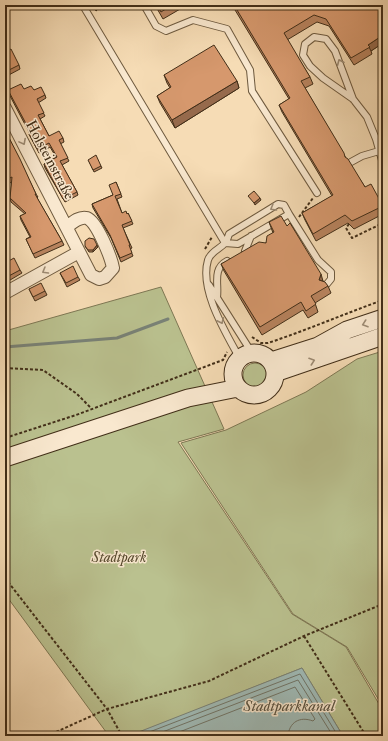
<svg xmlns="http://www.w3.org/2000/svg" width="388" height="741" font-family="'IM FELL Double Pica',serif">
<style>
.green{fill:#bac18f;stroke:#7e7854}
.water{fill:#9fbab6;stroke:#798277}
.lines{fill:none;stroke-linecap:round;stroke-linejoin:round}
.shore{stroke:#707467;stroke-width:1}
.stream{stroke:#798277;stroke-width:3}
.service-casing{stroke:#6e5a3f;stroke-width:8}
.minor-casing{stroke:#6e5a3f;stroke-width:14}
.secondary-casing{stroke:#412e18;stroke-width:19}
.path{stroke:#412e18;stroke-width:2;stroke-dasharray:3 2;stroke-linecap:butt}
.service{stroke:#f9e8cf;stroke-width:6}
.minor{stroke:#f9e8cf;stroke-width:12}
.secondary{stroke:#f9e8cf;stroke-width:17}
.wall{fill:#b8835e;stroke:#412e18}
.shaded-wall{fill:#966a4c;stroke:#412e18}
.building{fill:#d6986d;stroke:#412e18}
.oneway{stroke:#9d8b74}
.labels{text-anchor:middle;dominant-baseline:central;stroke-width:3;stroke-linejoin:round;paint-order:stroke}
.street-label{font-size:15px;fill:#412e18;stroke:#f9e8cf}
.park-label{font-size:15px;font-style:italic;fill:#594b30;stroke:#f9e8cf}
.water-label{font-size:16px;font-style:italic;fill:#585140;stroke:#f9e8cf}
</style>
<rect width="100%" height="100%" fill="#f6dcb5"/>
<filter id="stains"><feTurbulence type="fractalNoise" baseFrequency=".005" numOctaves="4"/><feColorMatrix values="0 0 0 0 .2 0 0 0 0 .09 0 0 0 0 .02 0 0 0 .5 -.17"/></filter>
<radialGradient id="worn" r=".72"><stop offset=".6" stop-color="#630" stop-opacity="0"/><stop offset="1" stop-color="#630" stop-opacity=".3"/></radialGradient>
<path class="green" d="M 161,287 L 224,429 L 178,442 L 292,614 L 346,647 L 383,711 L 383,736 L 343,736 L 302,668 L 131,736 L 109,736 L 5,594 L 5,331 Z
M 383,351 L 383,707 L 347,647 L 293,614 L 181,443 L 226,430 L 306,392 L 357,359 Z
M243 375a12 12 0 1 1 24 0a12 12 0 1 1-24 0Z"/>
<path class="water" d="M 302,668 L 343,736 L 311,736 L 304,734 L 301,736 L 131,735 Z"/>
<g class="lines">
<path class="shore" d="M 139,736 L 300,674 L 338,736
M 152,736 L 298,680 L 333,736
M 169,736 L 295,687 L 315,719 L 313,721 C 300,716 289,722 288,736"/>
<path class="stream" d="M 5,347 L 117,338 L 168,319"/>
<defs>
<path id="service" d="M 85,5 L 85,9 L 225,243
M 144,5 L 156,26 L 166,31 L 193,20 L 227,29 L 250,70 L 252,91 L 317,193
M 353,99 L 335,51 L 326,39 L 314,37 L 305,44 L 303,55 L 310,66 L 323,78 L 353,99 L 367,117 L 376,139 L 383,164
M 351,162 L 362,156 L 379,151
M 289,214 L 318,260 L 331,272 L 331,279 L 326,285
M 225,243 L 238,244 L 289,214 L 284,205 L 278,204 L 229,234 C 228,237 227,241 225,243 C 220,249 211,251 208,260 C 199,290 226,333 240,359
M 245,251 L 251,236
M 209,285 L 252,353
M 217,297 C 219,284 212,269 227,261"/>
<path id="minor" d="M 5,108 L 91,275 L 99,279 L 105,277 L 113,268 C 111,257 97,222 87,218 C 79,216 72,223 67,227
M 5,293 L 79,252"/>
<path id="secondary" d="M233 374a21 21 0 1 1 42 0a21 21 0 1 1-42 0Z
M 271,361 L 318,346 L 347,330 L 383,318
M 275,373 L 383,336
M 5,458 L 188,398 L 238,388"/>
</defs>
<use href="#service" class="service-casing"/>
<use href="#minor" class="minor-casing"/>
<use href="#secondary" class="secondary-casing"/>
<path class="path" d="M 96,11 L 97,5
M 299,217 L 313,198
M 349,224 L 346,228 L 352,238 L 383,223
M 205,249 L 212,237
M 252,337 L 261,343 L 268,343 C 307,330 344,314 383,300
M 5,368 L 43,370 L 77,394 L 91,408
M 5,438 L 76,415 L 223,360 L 227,352
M 5,578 L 107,709 L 122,736
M 304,636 L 366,736
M 47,736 L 107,709 L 209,681 L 304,636 L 383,604"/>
<use href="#service" class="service"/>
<use href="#minor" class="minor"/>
<use href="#secondary" class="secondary"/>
</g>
<path class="wall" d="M 155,5 L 187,5 L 163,19 Z
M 232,5 L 383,5 L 383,43 L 371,51 L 372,54 L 354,65 L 329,26 L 317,22 L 287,40 L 310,77 L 313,84 L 305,88 L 346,158 L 365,187 L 383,206 L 383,214 L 354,229 L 348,223 L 316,241 L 305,220 L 302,213 L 332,196 L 282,112 L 279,105 L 289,99 Z
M 5,52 L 19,65 L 20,69 L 5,77 Z
M 164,75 L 237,81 L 239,88 L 175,128 L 160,103 L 157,96 L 170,88 L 167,83 Z
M 8,90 L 34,90 L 45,95 L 46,98 L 38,103 L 45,116 L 40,119 L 49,136 L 63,138 L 64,142 L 60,144 L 69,161 L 62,165 L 77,192 L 78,195 L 65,202 L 45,168 L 44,164 L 56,157 L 50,147 L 39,153 L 31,138 L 29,134 L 30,134 L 9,94 Z
M 5,130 L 36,194 L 38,197 L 37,198 L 62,241 L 64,245 L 35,258 L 26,239 L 30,237 L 21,220 L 20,216 L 25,214 L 11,202 L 10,198 L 12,182 L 5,185 L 5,166 L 8,165 L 5,160 Z
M 89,161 L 101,166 L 102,168 L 94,172 Z
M 116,182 L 122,197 L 117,199 L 122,213 L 127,214 L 128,213 L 133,224 L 123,228 L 132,248 L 130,249 L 133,256 L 121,262 L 111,238 L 93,208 L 92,204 L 113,195 Z
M 269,222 L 287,226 L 323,281 L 328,286 L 331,293 L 315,303 L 318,312 L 308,318 L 303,310 L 262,335 L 224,271 L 221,264 L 266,243 L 273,233 Z
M 85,246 L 98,247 L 93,252 L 89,252 Z
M 5,263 L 20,270 L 22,273 L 5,283 Z
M 60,273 L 78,277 L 80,280 L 67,287 Z
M 29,289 L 45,291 L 47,295 L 35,301 Z"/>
<path class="shaded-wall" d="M 383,35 L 383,43 L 371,51 L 368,45 Z
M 237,81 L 239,88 L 175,128 L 172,120 Z
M 260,198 L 261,200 L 255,205 L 254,203 Z
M 97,245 L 98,247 L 93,252 L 93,250 Z
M 321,274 L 323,281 L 319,280 Z"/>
<path class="building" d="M 157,5 L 172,5 L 161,12 Z
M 234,5 L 383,5 L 383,35 L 368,45 L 370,47 L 351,58 L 326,19 L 314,15 L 284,33 L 310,77 L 301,81 L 344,153 L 345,157 L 348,159 L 365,187 L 371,184 L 383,206 L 352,221 L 345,215 L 313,234 L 302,213 L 333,195 L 279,105 L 290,98 Z
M 214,45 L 237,81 L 172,120 L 157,96 L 171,87 L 164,75 Z
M 11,49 L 19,65 L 5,72 L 5,52 Z
M 21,84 L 24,89 L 31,86 L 34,90 L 41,87 L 45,95 L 37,99 L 44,113 L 38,115 L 49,136 L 59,131 L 63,138 L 59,140 L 68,158 L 60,161 L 77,192 L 63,199 L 44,164 L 57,157 L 49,143 L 37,149 L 29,134 L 31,133 L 8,90 Z
M 5,130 L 20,159 L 36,194 L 35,194 L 62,241 L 33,254 L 26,239 L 31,237 L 20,216 L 26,213 L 10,198 L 12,177 L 5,180 L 5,166 L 8,164 L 5,159 Z
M 96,155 L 101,166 L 93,170 L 88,160 Z
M 116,182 L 121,194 L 115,196 L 122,213 L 126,211 L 127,214 L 128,213 L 132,221 L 122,225 L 130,245 L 129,245 L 132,253 L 120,258 L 110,235 L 92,204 L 113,195 L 109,185 Z
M 254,191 L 260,198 L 254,203 L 248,196 Z
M 281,216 L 287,226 L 290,223 L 321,274 L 319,280 L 325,282 L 328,286 L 311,296 L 316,304 L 306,311 L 301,302 L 260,327 L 221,264 L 259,242 L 266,243 L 267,236 L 274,232 L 269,222 Z
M 89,238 L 94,239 L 97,245 L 93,250 L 88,250 L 85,246 L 85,241 Z
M 14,258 L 20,270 L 5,278 L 5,263 Z
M 73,266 L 78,277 L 66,283 L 60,273 Z
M 41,283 L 45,291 L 33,297 L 29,289 Z"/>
<defs><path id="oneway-chevron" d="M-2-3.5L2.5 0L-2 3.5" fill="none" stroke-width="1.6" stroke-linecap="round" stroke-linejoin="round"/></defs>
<g class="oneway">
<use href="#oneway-chevron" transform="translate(340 62) rotate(-113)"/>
<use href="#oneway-chevron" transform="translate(23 142) rotate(62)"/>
<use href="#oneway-chevron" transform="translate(273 208) rotate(150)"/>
<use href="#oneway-chevron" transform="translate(45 271) rotate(150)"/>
<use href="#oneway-chevron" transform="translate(221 321) rotate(65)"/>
<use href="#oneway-chevron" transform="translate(365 324) rotate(161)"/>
<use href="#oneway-chevron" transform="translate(312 361) rotate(-19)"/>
</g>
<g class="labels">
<g class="street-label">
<text transform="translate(50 160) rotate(62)">Holsteinstraße</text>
</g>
<g class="park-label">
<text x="119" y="557">Stadtpark</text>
</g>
<g class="water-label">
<text x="289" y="706">Stadtparkkanal</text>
</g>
</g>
<rect width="388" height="741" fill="none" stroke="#f6dcb5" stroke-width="20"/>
<rect x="6" y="6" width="376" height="729" fill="none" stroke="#412e18" stroke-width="2"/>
<rect x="10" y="10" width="368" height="721" fill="none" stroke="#412e18"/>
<rect width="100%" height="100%" filter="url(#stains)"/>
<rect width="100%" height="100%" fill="url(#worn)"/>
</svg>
